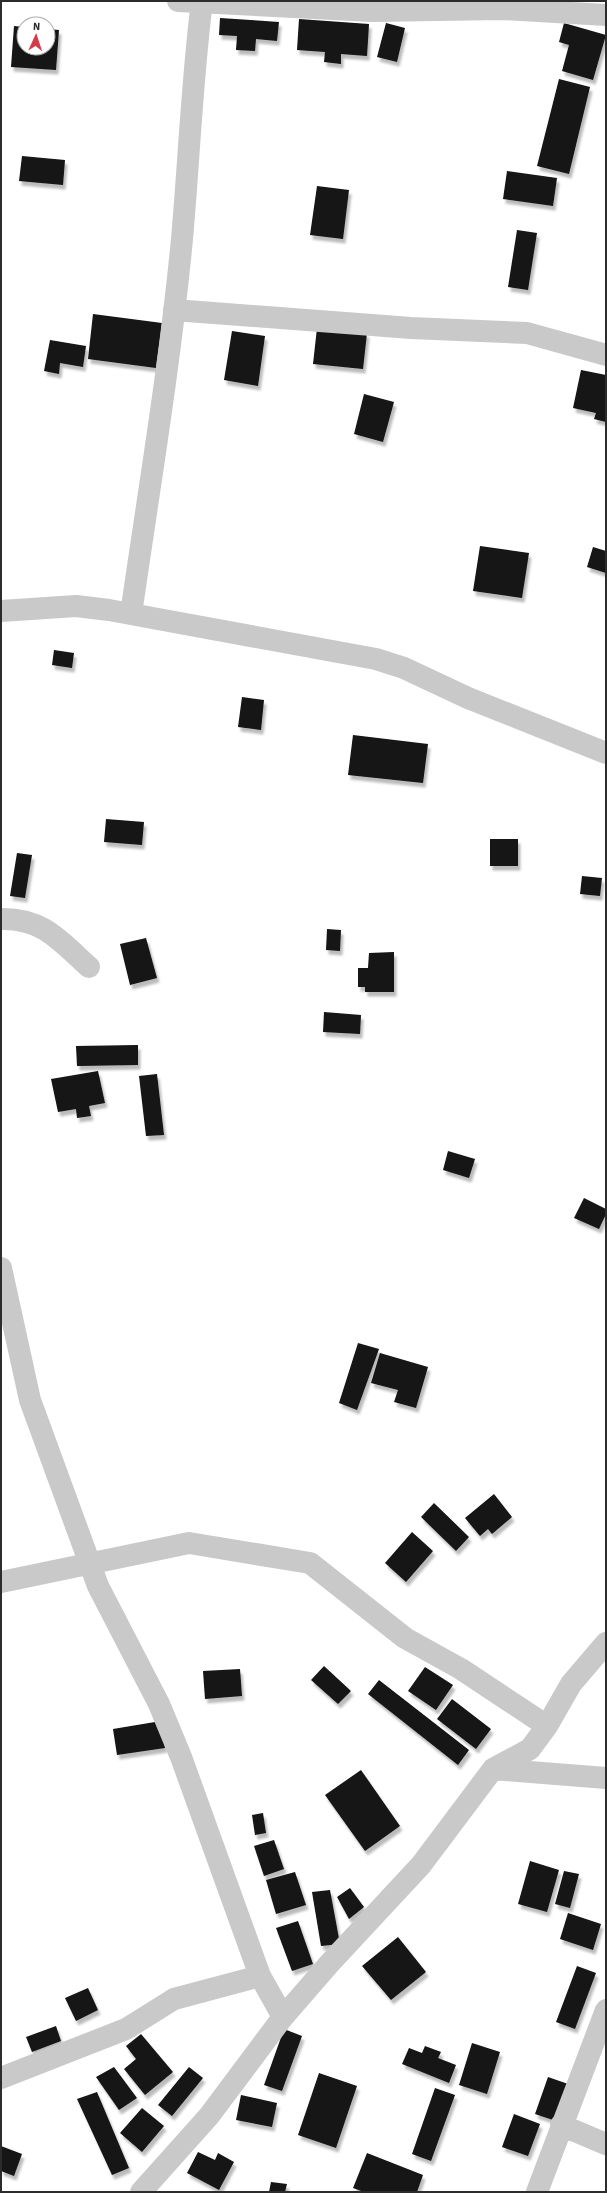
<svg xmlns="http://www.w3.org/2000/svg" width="607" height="2193" font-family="'Source Sans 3',sans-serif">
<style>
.building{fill:#131313;filter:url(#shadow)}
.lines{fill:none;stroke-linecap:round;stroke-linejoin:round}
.minor{stroke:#c9c9c9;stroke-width:22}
</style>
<defs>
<filter id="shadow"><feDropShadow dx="2.5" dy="4.5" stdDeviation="1" flood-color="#0004"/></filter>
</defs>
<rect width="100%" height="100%" fill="#fff"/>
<path class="building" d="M 220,18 L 279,22 L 277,41 L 256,39 L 255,51 L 236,50 L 237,36 L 219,35 Z
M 299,19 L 369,24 L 367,56 L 341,54 L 341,64 L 324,62 L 325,52 L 297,50 Z
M 386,23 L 405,28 L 397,62 L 377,57 Z
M 564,23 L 606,35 L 593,80 L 562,71 L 569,45 L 559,42 Z
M 14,26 L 24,27 L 24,48 L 48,48 L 48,29 L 59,30 L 56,70 L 11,67 Z
M 559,79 L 590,87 L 569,174 L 537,166 Z
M 22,156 L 65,160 L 63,185 L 19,181 Z
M 507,171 L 557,178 L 553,206 L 503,199 Z
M 317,186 L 349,190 L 343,239 L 310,235 Z
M 517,230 L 537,233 L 528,290 L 508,287 Z
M 93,314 L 162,323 L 156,368 L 88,359 Z
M 317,328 L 367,333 L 363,369 L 313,364 Z
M 232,331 L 265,336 L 258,386 L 224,380 Z
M 50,340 L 86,346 L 83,367 L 60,363 L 59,374 L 44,371 Z
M 581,370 L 606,375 L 606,422 L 594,419 L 596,413 L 573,408 Z
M 364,394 L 394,402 L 383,442 L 354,434 Z
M 480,546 L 529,553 L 522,598 L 473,591 Z
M 593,547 L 606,551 L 606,573 L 587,567 Z
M 54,650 L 74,653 L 72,668 L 52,665 Z
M 242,697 L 264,700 L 261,730 L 238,727 Z
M 353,735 L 428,744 L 423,783 L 348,775 Z
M 106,819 L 144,822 L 142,845 L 104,842 Z
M 490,839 L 518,839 L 518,866 L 490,866 Z
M 17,853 L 32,855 L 25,898 L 10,896 Z
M 582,876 L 602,878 L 600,896 L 580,894 Z
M 327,929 L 341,930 L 340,951 L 326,950 Z
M 146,938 L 157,978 L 130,985 L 120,944 Z
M 394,952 L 394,992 L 365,992 L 365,987 L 358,987 L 358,968 L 368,968 L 369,953 Z
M 324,1012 L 361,1015 L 360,1034 L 323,1032 Z
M 138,1045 L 138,1065 L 77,1066 L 76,1046 Z
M 98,1071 L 105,1103 L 89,1106 L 91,1116 L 77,1118 L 76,1109 L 58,1112 L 51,1079 Z
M 157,1074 L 164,1135 L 146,1136 L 139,1076 Z
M 448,1151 L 475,1159 L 469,1178 L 443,1170 Z
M 584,1198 L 606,1209 L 606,1214 L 599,1229 L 574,1218 Z
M 358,1343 L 379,1349 L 357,1410 L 339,1403 Z
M 380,1353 L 428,1367 L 416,1408 L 394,1402 L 398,1390 L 371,1383 Z
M 494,1494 L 512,1517 L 492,1534 L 488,1529 L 480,1536 L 465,1518 Z
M 434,1503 L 469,1537 L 456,1551 L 421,1517 Z
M 412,1532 L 433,1551 L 406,1582 L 385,1563 Z
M 324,1666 L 351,1691 L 338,1704 L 311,1680 Z
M 425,1667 L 453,1685 L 436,1710 L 408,1691 Z
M 240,1669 L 242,1696 L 205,1699 L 203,1671 Z
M 379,1680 L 469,1750 L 458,1765 L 368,1694 Z
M 452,1699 L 491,1729 L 476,1749 L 437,1719 Z
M 161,1721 L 165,1748 L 117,1755 L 113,1729 Z
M 361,1770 L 400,1826 L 365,1851 L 325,1795 Z
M 263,1813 L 266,1833 L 255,1835 L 252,1815 Z
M 274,1840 L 284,1869 L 264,1876 L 254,1846 Z
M 530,1861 L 559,1870 L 547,1912 L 518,1904 Z
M 564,1871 L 579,1874 L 570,1908 L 555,1904 Z
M 295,1872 L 306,1905 L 276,1914 L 266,1880 Z
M 350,1888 L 364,1907 L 349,1919 L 337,1897 Z
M 330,1890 L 340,1944 L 321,1946 L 312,1892 Z
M 568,1913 L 601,1924 L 593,1950 L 560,1939 Z
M 298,1921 L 313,1964 L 292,1971 L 276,1928 Z
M 398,1937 L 426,1972 L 391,2000 L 362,1966 Z
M 577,1966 L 596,1973 L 575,2029 L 556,2022 Z
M 88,1988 L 98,2010 L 76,2021 L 65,1998 Z
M 56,2026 L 61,2041 L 32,2052 L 26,2037 Z
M 284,2029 L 302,2036 L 282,2091 L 264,2085 Z
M 141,2034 L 173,2072 L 145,2095 L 124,2069 L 136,2059 L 126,2046 Z
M 472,2043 L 500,2052 L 487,2094 L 459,2085 Z
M 425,2046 L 441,2052 L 438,2058 L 456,2065 L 449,2083 L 402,2064 L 409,2048 L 422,2053 Z
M 114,2067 L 137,2098 L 119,2110 L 96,2077 Z
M 189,2067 L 203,2078 L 172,2116 L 158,2105 Z
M 319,2073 L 357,2086 L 336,2148 L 298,2135 Z
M 548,2077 L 571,2085 L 556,2121 L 535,2114 Z
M 435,2088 L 455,2095 L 431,2161 L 412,2154 Z
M 97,2092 L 129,2168 L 112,2175 L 77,2099 Z
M 241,2095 L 277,2103 L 272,2127 L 236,2120 Z
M 142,2108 L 164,2126 L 142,2152 L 120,2133 Z
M 514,2114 L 540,2124 L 528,2156 L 502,2147 Z
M 1,2146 L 22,2154 L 14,2176 L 1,2171 Z
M 198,2152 L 215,2160 L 218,2153 L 234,2162 L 219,2190 L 187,2173 Z
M 367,2153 L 423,2175 L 417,2192 L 364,2192 L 353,2188 Z
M 271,2182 L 287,2184 L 285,2192 L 269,2192 Z"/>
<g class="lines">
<path class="minor" d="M 178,1 L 372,11 L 503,9 L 606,15
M 174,310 L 411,328 L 527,333 L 606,355
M 1,611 L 76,606 L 109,610 L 376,659 L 404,668 L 468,698 L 606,753
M 131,614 C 149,489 170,365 182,239 C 189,160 192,80 202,1
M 1,919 C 43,918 60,941 89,967
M 1,1268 L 30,1400 L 98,1586 L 159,1704 L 181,1757 L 260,1976 L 283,2017
M 1,1582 L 189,1543 L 310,1563 L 405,1638 L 461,1669 L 547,1726
M 493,1769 L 606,1778
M 1,2078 L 126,2029 L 174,1999 L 260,1976
M 561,2125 L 606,2144
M 141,2192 L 209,2116 L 283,2017 L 329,1964 L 421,1865 L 493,1769 L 530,1749 L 547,1726 L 571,1684 L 606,1643
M 537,2192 L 606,2010"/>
</g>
<rect width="607" height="2193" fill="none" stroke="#2c2c2c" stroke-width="4"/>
<g transform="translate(36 36) rotate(3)"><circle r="19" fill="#ffffff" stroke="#ababab"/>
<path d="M0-3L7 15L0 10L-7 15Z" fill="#d43c4b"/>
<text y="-6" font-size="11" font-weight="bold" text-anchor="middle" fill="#2c2c2c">N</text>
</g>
</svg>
